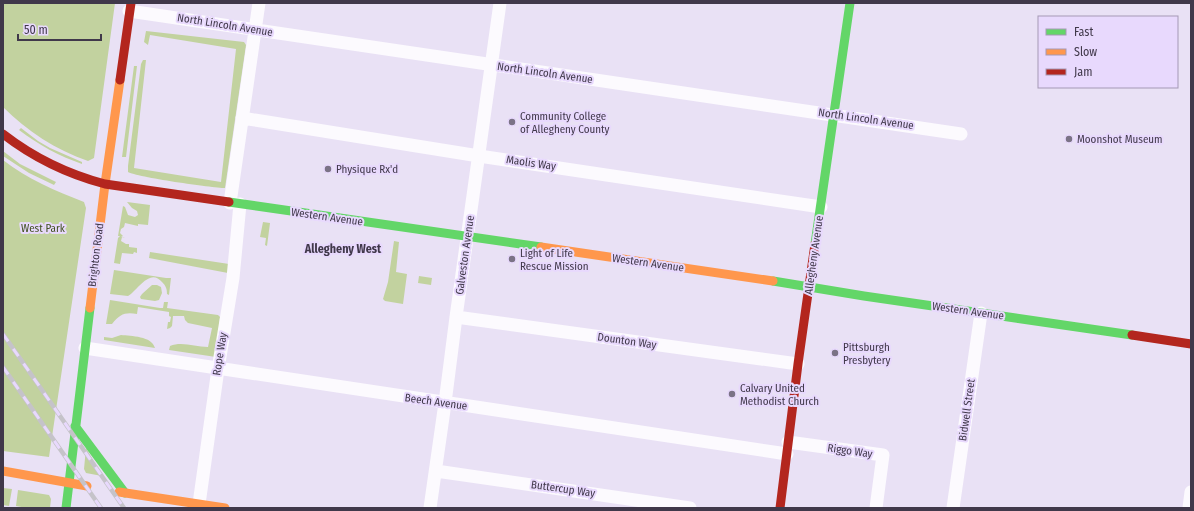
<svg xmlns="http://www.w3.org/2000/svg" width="1194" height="511" font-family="'Fira Sans Condensed',sans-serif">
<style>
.green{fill:#c2d29f}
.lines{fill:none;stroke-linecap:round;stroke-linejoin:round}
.street{stroke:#fcfafe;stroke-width:13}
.fast{stroke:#63d668;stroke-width:9}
.slow{stroke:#ff974d;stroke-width:9}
.jam{stroke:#b3261e;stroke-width:9}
.rail-casing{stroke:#c5c3c9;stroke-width:4.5}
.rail{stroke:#e8d9fd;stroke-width:3;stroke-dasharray:9;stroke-linecap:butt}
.poi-dot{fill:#7b7386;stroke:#e8d9fd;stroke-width:1.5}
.labels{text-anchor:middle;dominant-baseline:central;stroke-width:4;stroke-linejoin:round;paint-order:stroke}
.street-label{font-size:11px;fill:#40384a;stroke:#e8d9fd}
.poi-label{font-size:11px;fill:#40384a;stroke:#e8d9fd;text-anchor:start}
.park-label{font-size:11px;fill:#415120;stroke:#e8d9fd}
.neighbourhood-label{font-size:12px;font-weight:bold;fill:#40384a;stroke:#e8d9fd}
</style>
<rect width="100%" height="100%" fill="#e9e1f5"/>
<path class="green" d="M 3,3 L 115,3 L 94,158 L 88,161 C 56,150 27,131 3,107 Z
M 146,31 L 244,42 L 246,45 L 225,188 C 213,188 136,177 128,172 L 128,166 L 141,64 L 143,60 L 146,60 L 134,168 L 221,182 L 236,49 L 150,35 L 148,45 L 144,42 Z
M 134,66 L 137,66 L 126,157 L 122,157 Z
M 21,128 L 38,141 L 50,148 L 82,162 L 82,164 C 59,156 39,145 19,130 Z
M 3,151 L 20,164 L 56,182 L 54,185 L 52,184 L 29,173 L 3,156 Z
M 3,160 C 27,179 56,191 84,202 L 86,208 L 49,457 L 3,451 Z
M 127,202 L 150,205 L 148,225 L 138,224 L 138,226 L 125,223 L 124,227 L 121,229 L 120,233 L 123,236 L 121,236 L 125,238 L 122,237 L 121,241 L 126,244 L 129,244 L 129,247 L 137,248 L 137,253 L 134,252 L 133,254 L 122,253 L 120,264 L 114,263 L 118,238 L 120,236 L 118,236 L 123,206 L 125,207 L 128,215 L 135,217 L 138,215 L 137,211 L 132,208 Z
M 263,222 L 270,223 L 267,246 L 265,245 L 266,238 L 260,237 Z
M 394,241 L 399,242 L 396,272 L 407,274 L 403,304 L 385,301 L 383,299 L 388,282 Z
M 150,252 L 229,264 L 228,273 L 149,258 Z
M 114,270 L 166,278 L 171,278 L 169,295 L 167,294 C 167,289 166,286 162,282 C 150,267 137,291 128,296 L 110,294 Z
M 419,276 L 432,278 L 431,285 L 418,283 Z
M 152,285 L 157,285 L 161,287 L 162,293 L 159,300 L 155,301 L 141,299 L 140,297 L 142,294 Z
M 110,300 L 160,308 L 163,308 L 164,302 L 168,302 L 167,308 L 218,315 L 220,317 L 216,357 L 169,350 L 170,346 C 182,341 195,347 208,347 L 212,328 L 188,323 L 185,320 L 184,316 L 173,316 L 172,326 L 170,328 L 167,329 L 168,322 L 170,322 L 171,317 L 169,316 L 169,312 L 138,307 L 137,314 C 125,312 120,314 112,324 L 106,324 Z
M 121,335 C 131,336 152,336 155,348 L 104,340 L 104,337 L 112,338 Z
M 86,448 L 102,476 L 86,473 L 84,469 Z
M 3,488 L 12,489 L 9,506 L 3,505 Z
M 18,490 L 49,495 L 51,499 L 50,508 L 27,508 L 16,506 Z"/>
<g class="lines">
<path class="street" d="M 129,11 L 961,134
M 242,118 L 479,156 L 821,207
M 230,203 L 259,3
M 456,317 L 798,364
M 85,348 L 787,454
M 788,442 L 883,455 L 876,508
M 436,471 L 690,508
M 199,504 L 218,369 L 233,278 L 240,204
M 430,508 L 445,403 L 456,317 L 500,3
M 953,508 L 981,313
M 1189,508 L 1191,492"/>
<path class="fast" d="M 229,202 L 541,247
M 815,244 L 850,3
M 773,281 L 864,296 L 1132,335
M 75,426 L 125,493
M 66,508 L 90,308"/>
<path class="slow" d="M 541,247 L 773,281
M 90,308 L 105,184 L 120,80
M 3,471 L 87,486
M 119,492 L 225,508"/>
<path class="jam" d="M 120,80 L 131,3
M 3,134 C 34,158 67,174 105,184 L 229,202
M 1132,335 L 1191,344
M 780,508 L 798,364 L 815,244"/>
<defs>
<path id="rail" d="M 3,334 L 124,508
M 3,367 L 101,508"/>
</defs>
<use href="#rail" class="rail-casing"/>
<use href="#rail" class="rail"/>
</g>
<g class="poi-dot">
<circle cx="512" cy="122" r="4"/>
<circle cx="1069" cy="139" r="4"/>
<circle cx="328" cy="169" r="4"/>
<circle cx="512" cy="259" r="4"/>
<circle cx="835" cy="353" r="4"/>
<circle cx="732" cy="394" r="4"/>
</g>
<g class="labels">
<g class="street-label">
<text transform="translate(225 25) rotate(9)">North Lincoln Avenue</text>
<text transform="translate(545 73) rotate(8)">North Lincoln Avenue</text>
<text transform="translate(866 119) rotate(8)">North Lincoln Avenue</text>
<text transform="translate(531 163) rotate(8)">Maolis Way</text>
<text transform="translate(327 217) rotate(8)">Western Avenue</text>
<text transform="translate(96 255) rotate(-83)">Brighton Road</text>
<text transform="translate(465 255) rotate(-82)">Galveston Avenue</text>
<text transform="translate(814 255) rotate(-82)">Allegheny Avenue</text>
<text transform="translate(648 263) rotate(8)">Western Avenue</text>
<text transform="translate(968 311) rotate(8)">Western Avenue</text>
<text transform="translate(627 341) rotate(8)">Dounton Way</text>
<text transform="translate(220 354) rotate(-81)">Rope Way</text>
<text transform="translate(436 402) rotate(8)">Beech Avenue</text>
<text transform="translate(967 410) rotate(-82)">Bidwell Street</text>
<text transform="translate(850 451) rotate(8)">Riggo Way</text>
<text transform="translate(563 489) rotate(8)">Buttercup Way</text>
</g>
<g class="poi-label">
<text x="520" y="116">Community College<tspan x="520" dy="13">of Allegheny County</tspan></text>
<text x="1077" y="139">Moonshot Museum</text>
<text x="336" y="169">Physique Rx'd</text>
<text x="520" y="253">Light of Life<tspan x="520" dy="13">Rescue Mission</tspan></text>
<text x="843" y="347">Pittsburgh<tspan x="843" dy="13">Presbytery</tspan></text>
<text x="740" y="388">Calvary United<tspan x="740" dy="13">Methodist Church</tspan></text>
</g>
<g class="park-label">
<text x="43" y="228">West Park</text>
</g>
<g class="neighbourhood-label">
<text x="343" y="249">Allegheny West</text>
</g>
</g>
<rect width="1194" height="511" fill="none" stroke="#40384a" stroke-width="8"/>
<rect x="1038" y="16" width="140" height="72" fill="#e8d9fd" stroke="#a599b5"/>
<rect x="1046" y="29" width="20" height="6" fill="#63d668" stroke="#a599b5"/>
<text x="1074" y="36" font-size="12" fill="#40384a">Fast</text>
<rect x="1046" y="49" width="20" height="6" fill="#ff974d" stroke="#a599b5"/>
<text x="1074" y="56" font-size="12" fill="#40384a">Slow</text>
<rect x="1046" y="69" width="20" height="6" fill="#b3261e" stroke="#a599b5"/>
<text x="1074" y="76" font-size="12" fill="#40384a">Jam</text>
<path d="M18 34v6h83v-6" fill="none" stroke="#40384a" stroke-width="2"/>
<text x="24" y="34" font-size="12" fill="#40384a" stroke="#e8d9fd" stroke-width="3" paint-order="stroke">50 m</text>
</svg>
